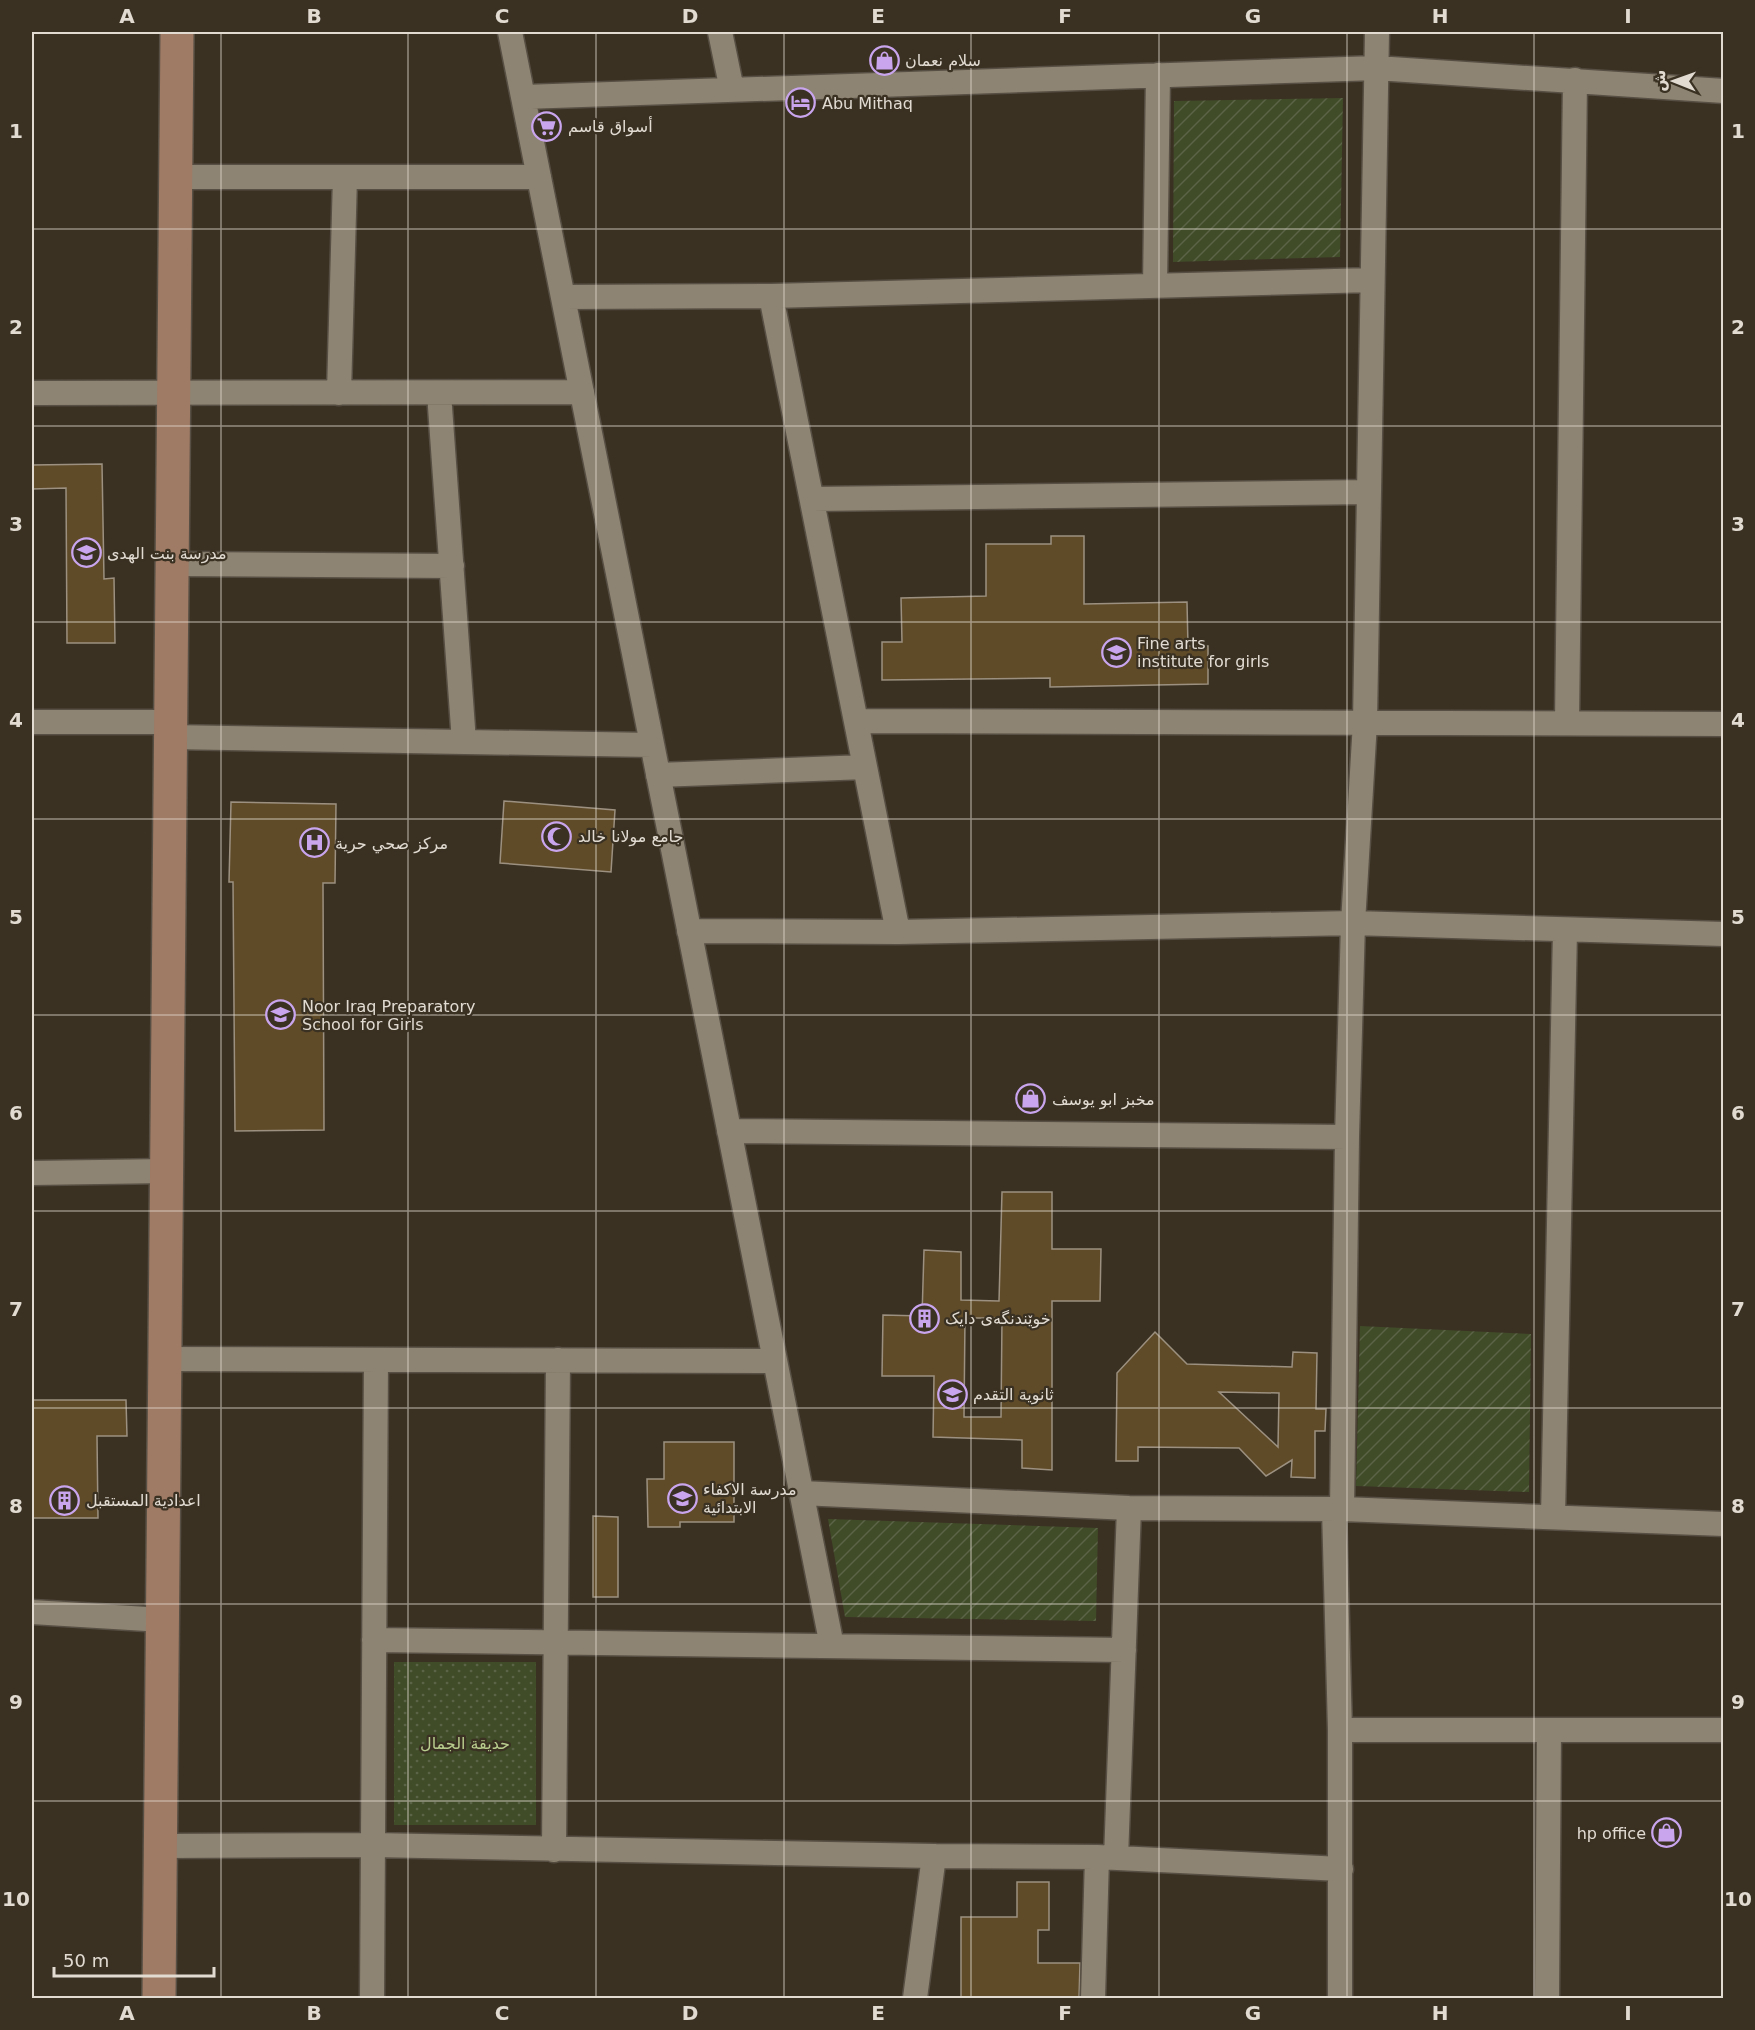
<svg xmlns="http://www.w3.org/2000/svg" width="1755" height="2030" font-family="'DejaVu Sans',Cairo,sans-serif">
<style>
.grass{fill:url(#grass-dots)}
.garden{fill:url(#garden-furrows)}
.building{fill:#604b29;stroke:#9c9180;stroke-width:1.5;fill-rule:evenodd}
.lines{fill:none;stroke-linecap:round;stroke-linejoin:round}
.street-casing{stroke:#574f43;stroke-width:27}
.secondary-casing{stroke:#574f43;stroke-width:36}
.street{stroke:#8e8473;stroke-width:24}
.secondary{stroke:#9f7a64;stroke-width:33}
.grid{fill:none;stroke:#e1dbd2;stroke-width:1.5;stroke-opacity:0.55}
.labels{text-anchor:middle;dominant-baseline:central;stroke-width:4.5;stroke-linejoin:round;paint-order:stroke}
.poi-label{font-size:16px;fill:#e1dbd2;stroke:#3a3123;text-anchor:start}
.park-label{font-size:16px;fill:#b8cc8d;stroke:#3a3123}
.neatline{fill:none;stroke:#e1dbd2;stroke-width:2}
.grid-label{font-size:20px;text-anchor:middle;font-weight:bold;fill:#e1dbd2}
</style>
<defs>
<pattern id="grass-dots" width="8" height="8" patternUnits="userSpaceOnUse" patternTransform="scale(1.5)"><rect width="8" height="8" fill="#404b28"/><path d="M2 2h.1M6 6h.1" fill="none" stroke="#5b6446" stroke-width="1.8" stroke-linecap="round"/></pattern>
<pattern id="garden-furrows" width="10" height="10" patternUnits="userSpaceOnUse" patternTransform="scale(1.5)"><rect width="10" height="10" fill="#404b28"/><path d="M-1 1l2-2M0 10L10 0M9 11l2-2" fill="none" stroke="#5b6446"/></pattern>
</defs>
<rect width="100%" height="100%" fill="#3a3123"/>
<path class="grass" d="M 394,1662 L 536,1662 L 536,1825 L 394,1825 Z"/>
<path class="garden" d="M 1343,98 L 1340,257 L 1173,262 L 1174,101 Z
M 1360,1326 L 1531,1334 L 1529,1492 L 1356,1486 Z
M 828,1519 L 1098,1528 L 1096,1621 L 845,1617 Z"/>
<path class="building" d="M 102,464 L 104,579 L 114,578 L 115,643 L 67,643 L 66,488 L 32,489 L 32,465 Z
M 1051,536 L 1084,536 L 1084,604 L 1187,602 L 1188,646 L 1208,646 L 1208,684 L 1050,687 L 1050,678 L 882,680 L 882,642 L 902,642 L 901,598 L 986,596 L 986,544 L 1051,544 Z
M 504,801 L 615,810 L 611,872 L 500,863 Z
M 231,802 L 336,804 L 335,883 L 323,883 L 324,1130 L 235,1131 L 233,882 L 229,882 Z
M 1002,1192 L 1052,1192 L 1052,1249 L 1101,1249 L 1100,1301 L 1052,1301 L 1052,1470 L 1022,1468 L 1022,1440 L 933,1437 L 934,1376 L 882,1376 L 883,1315 L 922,1316 L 924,1250 L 961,1252 L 961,1300 L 999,1301 ZM 965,1318 L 1002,1318 L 1001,1417 L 964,1417 Z
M 1155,1332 L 1187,1364 L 1292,1367 L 1293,1352 L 1317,1353 L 1316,1409 L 1326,1409 L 1325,1431 L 1315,1431 L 1315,1478 L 1291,1477 L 1292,1460 L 1266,1476 L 1239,1448 L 1138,1447 L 1138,1461 L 1116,1461 L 1117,1373 ZM 1219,1392 L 1279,1393 L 1278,1447 Z
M 32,1400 L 126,1400 L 127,1436 L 97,1436 L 98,1518 L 32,1518 Z
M 664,1442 L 734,1442 L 734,1522 L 680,1522 L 680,1527 L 648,1527 L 647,1479 L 664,1479 Z
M 593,1516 L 618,1517 L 618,1597 L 593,1597 Z
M 1017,1882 L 1049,1882 L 1049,1930 L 1038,1930 L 1038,1963 L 1080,1963 L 1079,1998 L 961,1998 L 961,1917 L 1017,1917 Z"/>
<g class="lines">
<defs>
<path id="street" d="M 510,32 L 832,1646
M 720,32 L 732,90
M 524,97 L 1376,68 L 1724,91
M 176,177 L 539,177
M 1155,286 L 1158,75
M 771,296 L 898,932
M 563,297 L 771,296 L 1372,280
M 32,393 L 582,392
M 339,393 L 345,177
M 439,393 L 464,742
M 812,499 L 1369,492
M 172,564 L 452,566
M 856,721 L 1724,724
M 32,722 L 170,722
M 1567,722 L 1575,80
M 170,737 L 652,745
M 658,775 L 865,767
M 689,931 L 898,932 L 1353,923 L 1724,934
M 729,1131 L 1347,1137
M 32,1173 L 167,1171
M 164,1359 L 775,1361
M 801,1493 L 1129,1508 L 1342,1509 L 1724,1524
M 1334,1509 L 1340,1730 L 1340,1998
M 1342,1509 L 1347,1137 L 1353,923 L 1365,722 L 1377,32
M 1553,1517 L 1565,930
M 32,1612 L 163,1620
M 374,1640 L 1124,1650
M 1340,1730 L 1724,1730
M 161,1846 L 373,1845 L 934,1856 L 1097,1857 L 1341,1869
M 554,1850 L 558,1360
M 1116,1858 L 1129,1508
M 372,1998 L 376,1360
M 915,1998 L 934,1856
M 1093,1998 L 1097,1857
M 1547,1998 L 1549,1730"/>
<path id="secondary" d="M 159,1998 L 177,32"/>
</defs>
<use href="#street" class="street-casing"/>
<use href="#secondary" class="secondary-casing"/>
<use href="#street" class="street"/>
<use href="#secondary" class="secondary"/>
</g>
<path class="grid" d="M 221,32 L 221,1998M 408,32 L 408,1998M 596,32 L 596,1998M 784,32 L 784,1998M 971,32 L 971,1998M 1159,32 L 1159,1998M 1347,32 L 1347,1998M 1534,32 L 1534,1998M 32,229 L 1724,229M 32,426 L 1724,426M 32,622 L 1724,622M 32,819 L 1724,819M 32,1015 L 1724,1015M 32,1211 L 1724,1211M 32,1408 L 1724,1408M 32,1604 L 1724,1604M 32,1801 L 1724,1801"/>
<defs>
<symbol id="shop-ring" viewBox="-11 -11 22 22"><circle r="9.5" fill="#3a3123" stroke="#c9a5ee" stroke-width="1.5"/><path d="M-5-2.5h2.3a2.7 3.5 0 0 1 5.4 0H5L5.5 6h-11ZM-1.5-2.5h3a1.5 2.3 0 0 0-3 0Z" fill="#c9a5ee"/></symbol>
<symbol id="hotel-ring" viewBox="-11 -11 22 22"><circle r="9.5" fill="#3a3123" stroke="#c9a5ee" stroke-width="1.5"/><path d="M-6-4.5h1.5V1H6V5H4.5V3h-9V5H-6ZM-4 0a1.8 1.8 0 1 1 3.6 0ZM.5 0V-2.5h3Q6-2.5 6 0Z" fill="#c9a5ee"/></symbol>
<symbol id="supermarket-ring" viewBox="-11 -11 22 22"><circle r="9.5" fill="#3a3123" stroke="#c9a5ee" stroke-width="1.5"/><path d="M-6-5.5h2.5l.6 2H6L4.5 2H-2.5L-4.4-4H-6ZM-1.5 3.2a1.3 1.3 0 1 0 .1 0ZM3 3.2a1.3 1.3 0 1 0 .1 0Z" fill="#c9a5ee"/></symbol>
<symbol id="school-ring" viewBox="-11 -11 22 22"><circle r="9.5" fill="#3a3123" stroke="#c9a5ee" stroke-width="1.5"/><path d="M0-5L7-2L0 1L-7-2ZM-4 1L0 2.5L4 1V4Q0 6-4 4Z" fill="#c9a5ee"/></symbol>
<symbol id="mosque-ring" viewBox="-11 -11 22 22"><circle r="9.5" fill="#3a3123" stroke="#c9a5ee" stroke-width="1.5"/><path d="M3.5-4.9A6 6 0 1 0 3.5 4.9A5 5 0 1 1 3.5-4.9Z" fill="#c9a5ee"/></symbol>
<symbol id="hospital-ring" viewBox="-11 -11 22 22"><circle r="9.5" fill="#3a3123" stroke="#c9a5ee" stroke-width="1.5"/><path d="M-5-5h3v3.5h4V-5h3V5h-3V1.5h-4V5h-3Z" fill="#c9a5ee"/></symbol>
<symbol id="building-ring" viewBox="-11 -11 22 22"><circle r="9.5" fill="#3a3123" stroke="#c9a5ee" stroke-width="1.5"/><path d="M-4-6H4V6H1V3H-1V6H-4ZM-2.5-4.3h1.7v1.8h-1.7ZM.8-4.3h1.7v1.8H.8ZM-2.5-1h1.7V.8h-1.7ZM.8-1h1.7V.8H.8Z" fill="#c9a5ee"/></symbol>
</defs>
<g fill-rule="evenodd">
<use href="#shop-ring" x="868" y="44" width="33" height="33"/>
<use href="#hotel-ring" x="784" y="86" width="33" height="33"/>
<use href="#supermarket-ring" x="530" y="110" width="33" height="33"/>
<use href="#school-ring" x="70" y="536" width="33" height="33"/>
<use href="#school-ring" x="1100" y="636" width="33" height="33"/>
<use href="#mosque-ring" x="540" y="820" width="33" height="33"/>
<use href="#hospital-ring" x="298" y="826" width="33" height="33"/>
<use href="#school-ring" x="264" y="998" width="33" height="33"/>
<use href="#shop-ring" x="1014" y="1082" width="33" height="33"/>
<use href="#building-ring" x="908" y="1302" width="33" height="33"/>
<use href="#school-ring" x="936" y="1378" width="33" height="33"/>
<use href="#school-ring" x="666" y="1482" width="33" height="33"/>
<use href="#building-ring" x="48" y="1484" width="33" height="33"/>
<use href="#shop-ring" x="1650" y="1816" width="33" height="33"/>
</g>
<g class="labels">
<g class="poi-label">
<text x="905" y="60">سلام نعمان</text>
<text x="822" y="103">Abu Mithaq</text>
<text x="568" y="126">أسواق قاسم</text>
<text x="107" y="553">مدرسة بنت الهدی</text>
<text x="1137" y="643">Fine arts<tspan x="1137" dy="18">institute for girls</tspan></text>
<text x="578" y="836">جامع مولانا خالد</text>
<text x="335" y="843">مركز صحي حرية</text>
<text x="302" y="1006">Noor Iraq Preparatory<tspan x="302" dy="18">School for Girls</tspan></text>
<text x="1052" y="1099">مخبز ابو يوسف</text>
<text x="945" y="1318">خوێندنگەی دایک</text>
<text x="973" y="1394">ثانوية التقدم</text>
<text x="703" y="1489">مدرسة الاكفاء<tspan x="703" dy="18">الابتدائية</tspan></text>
<text x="86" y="1500">اعدادية المستقبل</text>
<text x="1646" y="1833" text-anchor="end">hp office</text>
</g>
<g class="park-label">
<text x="465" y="1743">حديقة الجمال</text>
</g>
</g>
<rect width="1755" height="2030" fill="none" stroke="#3a3123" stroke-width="66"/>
<g transform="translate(1674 81) rotate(271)" stroke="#3a3123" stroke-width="4.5" paint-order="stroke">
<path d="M0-4.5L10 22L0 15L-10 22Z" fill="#e1dbd2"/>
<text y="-9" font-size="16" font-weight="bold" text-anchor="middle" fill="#e1dbd2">ش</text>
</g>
<path d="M54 1967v9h160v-9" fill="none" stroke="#e1dbd2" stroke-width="3"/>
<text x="63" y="1967" font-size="18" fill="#e1dbd2" stroke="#3a3123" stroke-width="4.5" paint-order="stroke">50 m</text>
<rect x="33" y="33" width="1689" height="1964" class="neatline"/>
<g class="grid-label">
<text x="127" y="23">A</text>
<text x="314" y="23">B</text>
<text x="502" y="23">C</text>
<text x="690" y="23">D</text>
<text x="878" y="23">E</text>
<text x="1065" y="23">F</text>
<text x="1253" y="23">G</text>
<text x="1440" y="23">H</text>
<text x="1628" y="23">I</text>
<text x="16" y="138">1</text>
<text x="1738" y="138">1</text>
<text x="16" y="334">2</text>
<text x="1738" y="334">2</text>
<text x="16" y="531">3</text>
<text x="1738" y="531">3</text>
<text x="16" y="727">4</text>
<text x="1738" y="727">4</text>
<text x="16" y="924">5</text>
<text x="1738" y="924">5</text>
<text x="16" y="1120">6</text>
<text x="1738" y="1120">6</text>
<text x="16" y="1316">7</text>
<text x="1738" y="1316">7</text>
<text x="16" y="1513">8</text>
<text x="1738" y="1513">8</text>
<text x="16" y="1709">9</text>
<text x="1738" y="1709">9</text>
<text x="16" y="1906">10</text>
<text x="1738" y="1906">10</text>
<text x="127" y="2020">A</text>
<text x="314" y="2020">B</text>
<text x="502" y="2020">C</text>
<text x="690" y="2020">D</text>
<text x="878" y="2020">E</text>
<text x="1065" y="2020">F</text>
<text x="1253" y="2020">G</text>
<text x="1440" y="2020">H</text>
<text x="1628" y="2020">I</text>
</g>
</svg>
